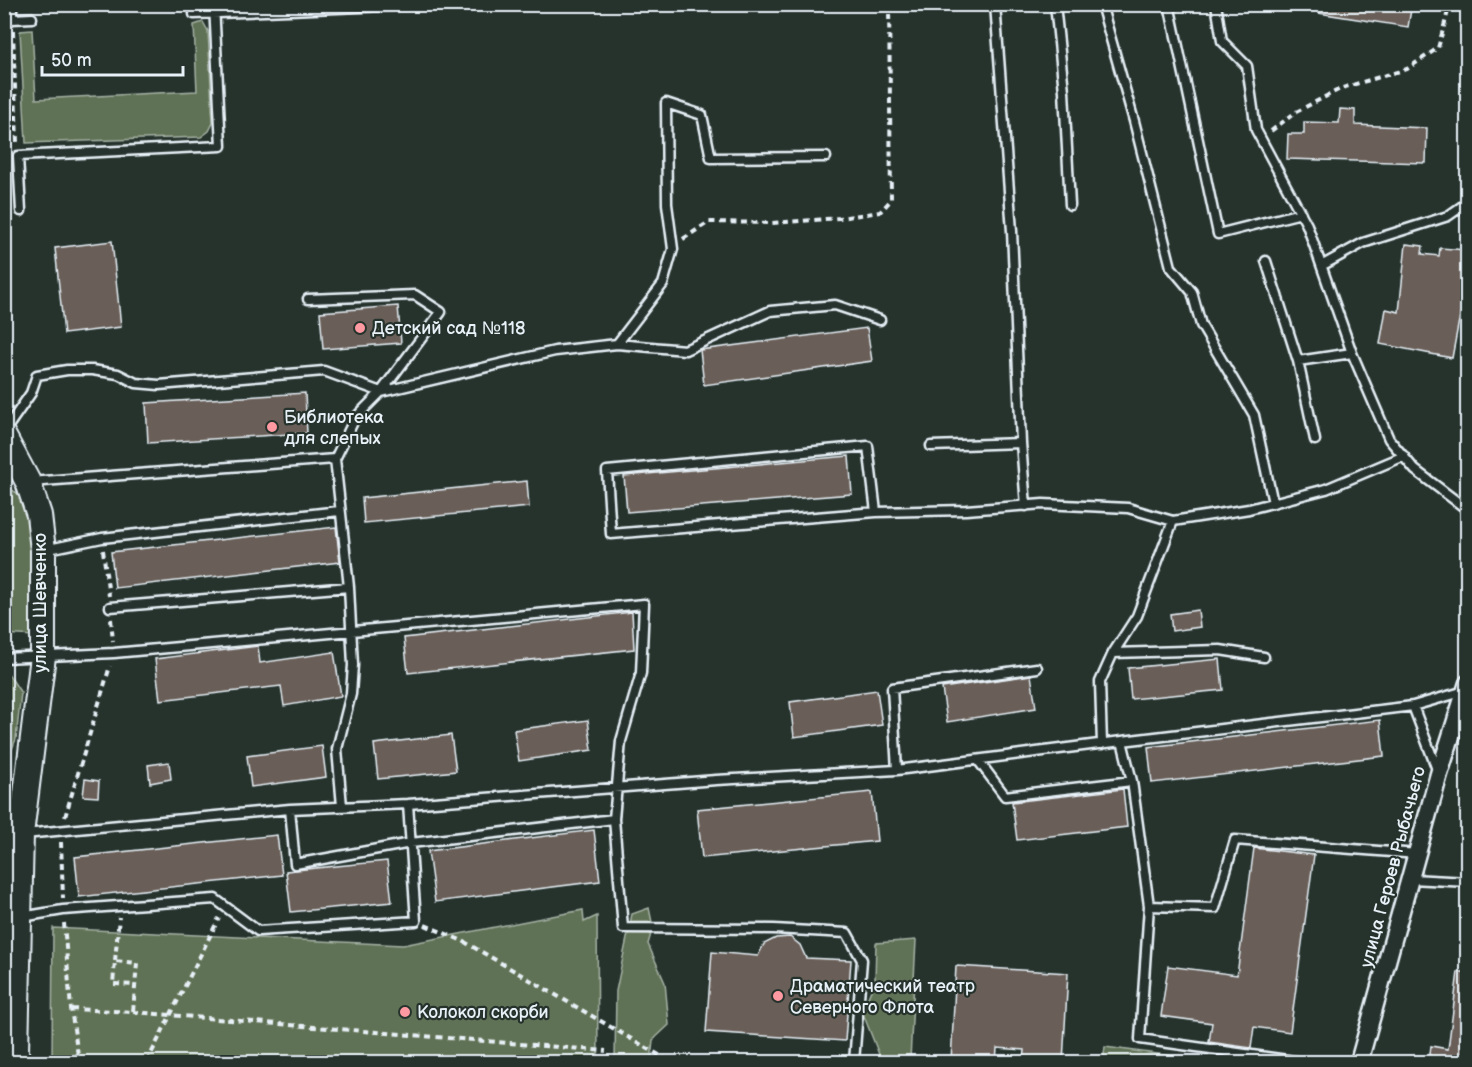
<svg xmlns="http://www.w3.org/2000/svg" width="1472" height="1067" font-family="'Balsamiq Sans',sans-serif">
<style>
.green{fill:#617254;stroke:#a4b2a6;stroke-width:1.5}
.building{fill:#6b5f58;stroke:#e8f1f8;stroke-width:1.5}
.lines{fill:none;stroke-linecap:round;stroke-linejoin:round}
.lane-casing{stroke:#e8f1f8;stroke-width:13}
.street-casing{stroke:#e8f1f8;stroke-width:21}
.secondary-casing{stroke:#e8f1f8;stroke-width:28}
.path{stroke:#e8f1f8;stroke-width:4;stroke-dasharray:6 4.5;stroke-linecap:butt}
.lane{stroke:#26332d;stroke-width:8}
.street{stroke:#26332d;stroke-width:16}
.secondary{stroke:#26332d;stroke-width:24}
.poi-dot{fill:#ff9aa2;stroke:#26332d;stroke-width:2}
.labels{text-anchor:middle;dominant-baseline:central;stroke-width:4.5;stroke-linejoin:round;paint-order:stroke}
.poi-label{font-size:18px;fill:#e8f1f8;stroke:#26332d;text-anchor:start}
.street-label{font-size:18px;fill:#e8f1f8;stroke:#26332d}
</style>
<rect width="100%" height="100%" fill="#26332d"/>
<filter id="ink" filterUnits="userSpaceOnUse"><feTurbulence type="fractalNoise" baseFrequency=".0167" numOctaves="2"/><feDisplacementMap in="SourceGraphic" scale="12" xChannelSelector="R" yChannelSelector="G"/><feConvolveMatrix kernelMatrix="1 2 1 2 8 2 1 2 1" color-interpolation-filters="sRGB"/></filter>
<g filter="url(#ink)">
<path class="green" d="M 203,22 L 208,31 L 213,123 L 209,131 L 201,137 L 26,143 L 20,31 L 32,30 L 36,99 L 197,91 L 194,25 Z
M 4,485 L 17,493 L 31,513 L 34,636 L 5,634 Z
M 5,675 L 9,675 L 21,693 L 16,739 L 5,766 Z
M 649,908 L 653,927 L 648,944 L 665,983 L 669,1025 L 653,1040 L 651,1062 L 615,1062 L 616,991 L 632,914 Z
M 583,910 L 584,922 L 597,916 L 598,1062 L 52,1062 L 53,928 L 403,945 Z
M 916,940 L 910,1060 L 882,1062 L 862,1011 L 875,981 L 876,943 Z
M 1105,1047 L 1217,1062 L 1103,1062 Z"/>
<path class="building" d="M 1320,4 L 1412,4 L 1408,27 L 1319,13 Z
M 1340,109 L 1355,110 L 1355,125 L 1427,128 L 1426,163 L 1287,159 L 1288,134 L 1304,134 L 1304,122 L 1339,123 Z
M 112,241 L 121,327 L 64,334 L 55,248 Z
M 1406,244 L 1423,246 L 1422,254 L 1439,256 L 1440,248 L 1467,250 L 1467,299 L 1463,299 L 1452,358 L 1380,344 L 1386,309 L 1399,312 Z
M 398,306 L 401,343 L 323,349 L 320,312 Z
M 867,328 L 872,361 L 704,385 L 700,350 Z
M 305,393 L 307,433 L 148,443 L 146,403 Z
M 849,456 L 852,494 L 627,512 L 624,476 Z
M 527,481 L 529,507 L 364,523 L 362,498 Z
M 336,527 L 340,562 L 115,588 L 111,552 Z
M 1198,610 L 1200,627 L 1172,631 L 1170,614 Z
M 632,612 L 634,649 L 408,673 L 404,638 Z
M 258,646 L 260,663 L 334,652 L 341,696 L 284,706 L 281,686 L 160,700 L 155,659 Z
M 1220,659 L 1223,690 L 1131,699 L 1128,668 Z
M 1031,675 L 1036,708 L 947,722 L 942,688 Z
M 877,690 L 882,725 L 794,737 L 790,702 Z
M 588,720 L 592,750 L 519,761 L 514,730 Z
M 1380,720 L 1384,756 L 1152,783 L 1148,747 Z
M 451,735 L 456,771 L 378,779 L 374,744 Z
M 322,746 L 326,777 L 251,787 L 247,756 Z
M 169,762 L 171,779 L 150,783 L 148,765 Z
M 85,779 L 99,781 L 98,797 L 83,796 Z
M 1123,789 L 1127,827 L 1017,840 L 1012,802 Z
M 872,792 L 877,841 L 702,858 L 697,809 Z
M 594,830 L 600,881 L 435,902 L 428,851 Z
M 277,835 L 282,875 L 79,897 L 75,857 Z
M 1254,848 L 1314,855 L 1290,1032 L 1254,1027 L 1251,1048 L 1209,1042 L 1212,1023 L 1161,1016 L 1168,966 L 1237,975 Z
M 387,861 L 392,902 L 291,912 L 286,871 Z
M 790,937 L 800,945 L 806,958 L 851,960 L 845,1041 L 706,1032 L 712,952 L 758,956 L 764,944 L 776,938 Z
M 956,966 L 1068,973 L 1063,1062 L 1024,1062 L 1025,1050 L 997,1048 L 996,1062 L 951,1062 Z
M 1458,972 L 1467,972 L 1467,1062 L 1429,1062 L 1431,1046 L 1448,1049 Z"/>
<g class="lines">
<defs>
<path id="lane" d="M 995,4 L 1012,231 L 1021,443
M 1055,4 L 1064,91 L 1070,205
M 1101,4 L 1134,121 L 1171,267 L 1192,292 L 1201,325 L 1254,415 L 1273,503
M 1169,4 L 1218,234 L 1301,213
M 1216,4 L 1222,41 L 1247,66 L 1256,130 L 1307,225 L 1352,353 L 1389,439 L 1415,470 L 1468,510
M 194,14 L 434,4
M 4,19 L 12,19 L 12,4
M 12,19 L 32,18
M 21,211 L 18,156 L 221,146 L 214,4
M 1266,261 L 1298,361
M 1323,265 L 1363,243 L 1448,216 L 1468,202
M 617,344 L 663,284 L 673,249 L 667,204 L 666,103 L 702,115 L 711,158 L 826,157
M 4,432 L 31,393 L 37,375 L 67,370 L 92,370 L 118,374 L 136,383 L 159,385 L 324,371 L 381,392 L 441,312 L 415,295 L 308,299
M 1315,440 L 1298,361 L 1352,353
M 931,446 L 1021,443 L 1026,506
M 30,482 L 335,459
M 876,512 L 868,446 L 607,471 L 611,534 L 876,512 L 966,510 L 1043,504 L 1128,508 L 1173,521
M 44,550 L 102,538 L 339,511
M 110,607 L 349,587
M 1113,653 L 1137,616 L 1173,521 L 1249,509 L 1326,489 L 1404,456
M 4,658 L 114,653 L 644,604 L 641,673 L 621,741 L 614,819 L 623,928 L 774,929 L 847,933 L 862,960 L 854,1062
M 1413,706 L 1465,691
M 1102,744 L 1100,682 L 1113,653 L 1220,650 L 1264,657
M 978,760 L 1005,796 L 1132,781
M 897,770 L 892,688 L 1037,668
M 4,803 L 22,806
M 342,806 L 337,749 L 351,694 L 353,665 L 349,587 L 335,459 L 355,418 L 381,392 L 555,351 L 617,344 L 685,350 L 770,311 L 835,305 L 880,320
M 290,809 L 295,864 L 411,843 L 614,819
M 24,834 L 290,809 L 408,804 L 716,780 L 897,770 L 1122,741
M 1411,879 L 1468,882
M 1149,906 L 1215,908 L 1235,840 L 1418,854
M 4,920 L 63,910 L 215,899 L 258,931 L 416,921 L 408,804
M 1302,1062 L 1140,1039 L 1149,906 L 1132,781 L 1122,741 L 1413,706 L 1438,772"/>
<path id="street" d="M 1359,1062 L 1439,774 L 1468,683"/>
<path id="secondary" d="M 4,437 L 28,482 L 39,515 L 43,550 L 43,656 L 21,834 L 16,1052 L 18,1062"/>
</defs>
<use href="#lane" class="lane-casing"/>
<use href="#street" class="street-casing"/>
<use href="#secondary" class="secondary-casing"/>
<path class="path" d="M 13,31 L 17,143
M 1271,131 L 1296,112 L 1342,88 L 1407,69 L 1438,48 L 1450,4
M 683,239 L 709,222 L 772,223 L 840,218 L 880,212 L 891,200 L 889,4
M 103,550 L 109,596
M 111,619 L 113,641
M 65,817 L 110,666
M 61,842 L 63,898
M 64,923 L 71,1009 L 79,1062
M 425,925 L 463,941 L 671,1062
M 115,961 L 119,917
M 71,1009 L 133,1012 L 137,963 L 115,961 L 113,984 L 135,985
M 133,1012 L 606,1051
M 147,1062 L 219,918"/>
<use href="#lane" class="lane"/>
<use href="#street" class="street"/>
<use href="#secondary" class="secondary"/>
</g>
</g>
<g class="poi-dot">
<circle cx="360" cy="328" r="6"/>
<circle cx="272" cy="427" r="6"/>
<circle cx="778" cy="996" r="6"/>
<circle cx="405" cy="1012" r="6"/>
</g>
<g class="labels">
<g class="poi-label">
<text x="372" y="328">Детский сад №118</text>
<text x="284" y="417">Библиотека<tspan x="284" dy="21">для слепых</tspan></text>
<text x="790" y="986">Драматический театр<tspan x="790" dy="21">Северного Флота</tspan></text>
<text x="417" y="1012">Колокол скорби</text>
</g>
<g class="street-label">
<text transform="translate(40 603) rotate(-90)">улица Шевченко</text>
<text transform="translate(1393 867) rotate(-75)">улица Героев Рыбачьего</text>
</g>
</g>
<rect width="1472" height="1067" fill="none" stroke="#26332d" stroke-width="24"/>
<rect x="12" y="12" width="1448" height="1043" fill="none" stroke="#e8f1f8" stroke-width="2" filter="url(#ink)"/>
<path d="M42 66v9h141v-9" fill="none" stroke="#e8f1f8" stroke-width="3"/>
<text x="51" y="66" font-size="18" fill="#e8f1f8" stroke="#26332d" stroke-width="4.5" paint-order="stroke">50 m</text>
</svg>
